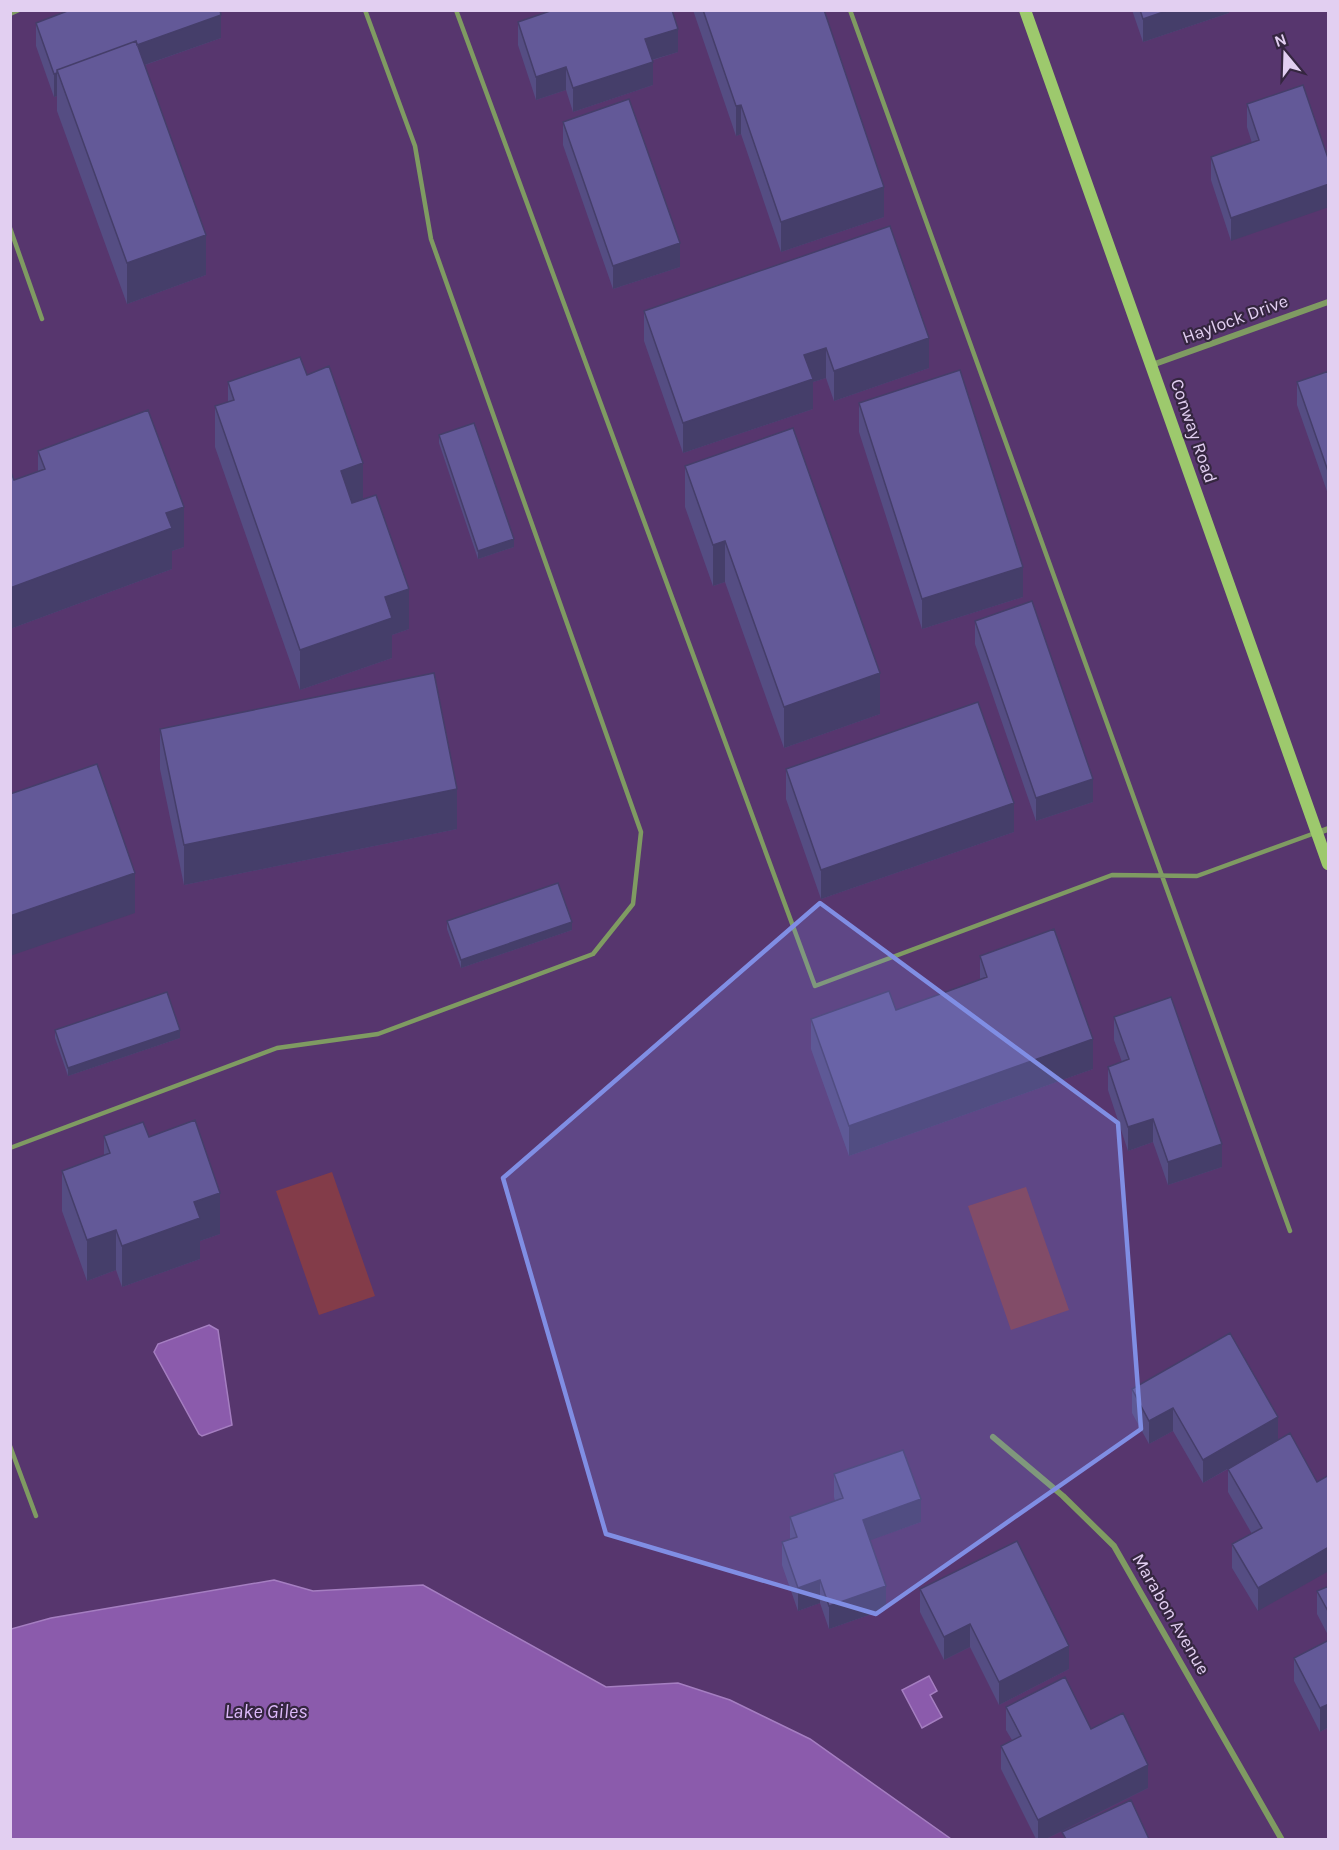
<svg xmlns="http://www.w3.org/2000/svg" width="1339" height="1850" font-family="Karla,sans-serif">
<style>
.green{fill:#833c49}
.water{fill:#8b5bac;stroke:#a57ec1;stroke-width:1.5}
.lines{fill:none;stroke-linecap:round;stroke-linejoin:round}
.lane{stroke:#7f9b62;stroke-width:4.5}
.street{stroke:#7f9b62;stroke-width:6}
.secondary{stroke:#9dc96d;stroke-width:12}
.wall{fill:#554d83}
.shaded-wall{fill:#453e6a}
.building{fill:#635998;stroke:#453e6a;stroke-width:1.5}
.marked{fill:#808ee4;fill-opacity:0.2;stroke:#808ee4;stroke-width:4.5;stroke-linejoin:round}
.labels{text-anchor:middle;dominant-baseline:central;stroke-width:4.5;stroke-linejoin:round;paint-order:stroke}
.street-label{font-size:18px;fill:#e2cff1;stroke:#352640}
.water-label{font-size:20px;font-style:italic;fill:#ddb9fa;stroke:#352640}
</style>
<rect width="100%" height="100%" fill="#57366e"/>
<path class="green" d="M 332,1172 L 375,1296 L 319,1315 L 276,1191 Z
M 1026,1187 L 1069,1310 L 1011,1330 L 968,1206 Z"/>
<path class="water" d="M 209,1325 L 218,1330 L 232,1425 L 202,1436 L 199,1434 L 154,1352 L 158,1344 Z
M 274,1580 L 313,1591 L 423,1585 L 606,1687 L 678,1683 L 730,1700 L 810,1739 L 951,1839 L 11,1839 L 11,1629 L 51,1618 Z
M 929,1676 L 937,1691 L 930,1695 L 942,1717 L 922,1728 L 902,1690 Z"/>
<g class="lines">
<path class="lane" d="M 456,10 L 815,986 L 1112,875 L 1197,876 L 1315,833
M 850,10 L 1290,1231
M 10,14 L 19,10
M 10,228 L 42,319
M 10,1148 L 277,1048 L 378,1034 L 593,954 L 633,904 L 641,832 L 431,239 L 415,146 L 365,10
M 10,1446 L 36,1516"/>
<path class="street" d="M 1152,365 L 1328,302
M 1317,833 L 1328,829
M 993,1437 L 1063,1496 L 1114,1546 L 1282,1840"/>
<path class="secondary" d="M 1025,10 L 1328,864"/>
</g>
<path class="wall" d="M 693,10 L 824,10 L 884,217 L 781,252 L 741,134 L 736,136 Z
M 1132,10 L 1229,10 L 1229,13 L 1143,42 Z
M 518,22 L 678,52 L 653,60 L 653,85 L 573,112 L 566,90 L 536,100 L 518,45 Z
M 36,23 L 221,38 L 145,65 L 206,275 L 127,304 L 57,111 L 57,96 L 54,97 L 36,46 Z
M 1303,85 L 1231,241 L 1211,180 L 1211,157 L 1252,143 L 1247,127 L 1247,104 Z
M 563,122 L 680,267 L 613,289 L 563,145 Z
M 644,311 L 929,368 L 834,401 L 826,378 L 813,382 L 813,409 L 683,453 L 644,341 Z
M 1329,371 L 1329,497 L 1297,405 L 1297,382 Z
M 307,375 L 363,499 L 409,629 L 392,635 L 392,658 L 300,690 L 215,447 L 215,406 L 228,402 L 228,382 Z
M 859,403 L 1023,597 L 922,629 L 859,432 Z
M 439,435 L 514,547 L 478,559 L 439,443 Z
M 38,451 L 184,547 L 172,551 L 172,569 L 10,629 L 10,470 L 14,480 L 38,471 Z
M 685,466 L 880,714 L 784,748 L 725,582 L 713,586 L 685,507 Z
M 975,621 L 1093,802 L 1036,821 L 975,644 Z
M 160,729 L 457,829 L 184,885 L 160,769 Z
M 786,769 L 1014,832 L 821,899 L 786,799 Z
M 447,921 L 572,930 L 461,968 L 447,929 Z
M 980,956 L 1093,1069 L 849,1156 L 811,1049 L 811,1019 L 896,1010 L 980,980 Z
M 1114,1017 L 1222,1167 L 1168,1185 L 1153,1142 L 1128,1151 L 1108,1090 L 1108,1067 L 1122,1062 L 1114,1040 Z
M 55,1030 L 180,1038 L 68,1076 L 55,1038 Z
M 104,1136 L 149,1137 L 220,1234 L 200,1241 L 200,1259 L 122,1287 L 116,1270 L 87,1281 L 62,1211 L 62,1171 L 104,1156 Z
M 1132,1389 L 1278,1417 L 1258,1611 L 1232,1568 L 1232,1544 L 1252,1534 L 1228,1492 L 1228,1469 L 1203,1483 L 1173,1431 L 1149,1444 L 1132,1413 Z
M 834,1474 L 921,1522 L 870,1540 L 886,1609 L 829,1629 L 820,1603 L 798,1611 L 782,1565 L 782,1542 L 790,1540 L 790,1517 L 835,1501 L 834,1497 Z
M 1329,1586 L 1329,1637 L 1317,1614 L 1317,1591 Z
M 920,1589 L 1069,1669 L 999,1705 L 970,1647 L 944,1660 L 920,1612 Z
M 1329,1640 L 1329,1727 L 1320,1732 L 1294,1681 L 1294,1658 Z
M 1006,1707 L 1091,1729 L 1148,1788 L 1046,1839 L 1036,1839 L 1001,1769 L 1001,1746 L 1012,1740 L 1006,1730 Z"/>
<path class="shaded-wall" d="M 1169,10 L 1229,10 L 1229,13 L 1143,42 L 1143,19 Z
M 221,15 L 221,38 L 65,93 L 58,73 Z
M 678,29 L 678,52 L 645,62 L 645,39 Z
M 653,62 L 653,85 L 573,112 L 573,88 Z
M 566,67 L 566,90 L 536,100 L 536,77 Z
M 57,73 L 57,96 L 54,97 L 54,74 Z
M 741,105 L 741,134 L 736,136 L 736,106 Z
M 1329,184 L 1329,207 L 1231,241 L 1231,218 Z
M 884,187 L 884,217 L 781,252 L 781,222 Z
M 206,235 L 206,275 L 127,304 L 127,263 Z
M 680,243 L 680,267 L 613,289 L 613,266 Z
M 929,338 L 929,368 L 834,401 L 834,371 Z
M 826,348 L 826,378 L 813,382 L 813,409 L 683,453 L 683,423 L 804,355 Z
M 363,463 L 363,504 L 341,511 L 341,471 Z
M 184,507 L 184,547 L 172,551 L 172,569 L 10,629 L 10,588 L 166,513 Z
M 514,539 L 514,547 L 478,559 L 478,551 Z
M 725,541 L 725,582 L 713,586 L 713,545 Z
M 1023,567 L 1023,597 L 922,629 L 922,599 Z
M 409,589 L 409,629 L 392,635 L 392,658 L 300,690 L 300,650 L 385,597 Z
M 880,673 L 880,714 L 784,748 L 784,707 Z
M 1093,779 L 1093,802 L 1036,821 L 1036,798 Z
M 457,789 L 457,829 L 184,885 L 184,845 Z
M 1014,803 L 1014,832 L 821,899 L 821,870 Z
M 135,873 L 135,913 L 10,956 L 10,916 Z
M 572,922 L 572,930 L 461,968 L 461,960 Z
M 180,1030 L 180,1038 L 68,1076 L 68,1068 Z
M 1093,1039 L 1093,1069 L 849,1156 L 849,1126 Z
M 1153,1119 L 1153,1142 L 1128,1151 L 1128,1127 Z
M 1222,1144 L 1222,1167 L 1168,1185 L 1168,1162 Z
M 220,1193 L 220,1234 L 200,1241 L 200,1259 L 122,1287 L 122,1246 L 194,1202 Z
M 116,1230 L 116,1270 L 87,1281 L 87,1240 Z
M 1173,1408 L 1173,1431 L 1149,1444 L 1149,1421 Z
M 1278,1417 L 1278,1440 L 1203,1483 L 1203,1460 Z
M 921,1499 L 921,1522 L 863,1543 L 863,1520 Z
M 1329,1547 L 1329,1571 L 1258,1611 L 1258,1588 Z
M 820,1580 L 820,1603 L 798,1611 L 798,1588 Z
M 886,1586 L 886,1609 L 829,1629 L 829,1606 Z
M 970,1624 L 970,1647 L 944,1660 L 944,1637 Z
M 1069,1646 L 1069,1669 L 999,1705 L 999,1682 Z
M 1329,1704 L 1329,1727 L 1320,1732 L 1320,1708 Z
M 1148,1765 L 1148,1788 L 1046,1839 L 1038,1839 L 1038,1820 Z"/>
<path class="building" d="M 70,10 L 220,10 L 221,15 L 137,45 L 136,41 L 57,70 L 57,73 L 54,74 L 36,23 Z
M 553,10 L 672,10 L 678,29 L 645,39 L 653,62 L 573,88 L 566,67 L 536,77 L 518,22 Z
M 703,10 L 824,10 L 884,187 L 781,222 L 741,105 L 736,106 Z
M 1140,10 L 1169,10 L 1143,19 Z
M 136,41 L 206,235 L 127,263 L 57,70 Z
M 1303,85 L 1329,161 L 1329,184 L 1231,218 L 1211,157 L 1259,140 L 1247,104 Z
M 629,99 L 680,243 L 613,266 L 563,122 Z
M 890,226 L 929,338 L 834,371 L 826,348 L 804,355 L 813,379 L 683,423 L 644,311 Z
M 300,357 L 307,375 L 329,366 L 363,463 L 341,471 L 352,503 L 376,495 L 409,589 L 385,597 L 392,618 L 300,650 L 215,406 L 234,400 L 228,382 Z
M 960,370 L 1023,567 L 922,599 L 859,403 Z
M 1329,371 L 1329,474 L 1297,382 Z
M 148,410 L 184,507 L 166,513 L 172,528 L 10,588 L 10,470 L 14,480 L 45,469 L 38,451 Z
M 474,423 L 514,539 L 478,551 L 439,435 Z
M 793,428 L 880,673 L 784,707 L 725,541 L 713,545 L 685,466 Z
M 1032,601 L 1093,779 L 1036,798 L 975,621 Z
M 434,673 L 457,789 L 184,845 L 160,729 Z
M 978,702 L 1014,803 L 821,870 L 786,769 Z
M 97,764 L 135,873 L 10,916 L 10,794 Z
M 558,883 L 572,922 L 461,960 L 447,921 Z
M 1054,929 L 1093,1039 L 849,1126 L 811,1019 L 889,991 L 896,1010 L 987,977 L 980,956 Z
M 167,992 L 180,1030 L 68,1068 L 55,1030 Z
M 1171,997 L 1222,1144 L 1168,1162 L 1153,1119 L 1128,1127 L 1108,1067 L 1129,1059 L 1114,1017 Z
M 195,1120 L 220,1193 L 194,1202 L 200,1218 L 122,1246 L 116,1230 L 87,1240 L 62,1171 L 110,1153 L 104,1136 L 143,1122 L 149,1137 Z
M 1230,1333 L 1278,1417 L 1203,1460 L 1173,1408 L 1149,1421 L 1132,1389 Z
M 1290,1433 L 1317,1482 L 1329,1475 L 1329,1547 L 1258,1588 L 1232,1544 L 1262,1528 L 1228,1469 Z
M 903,1450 L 921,1499 L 863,1520 L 886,1586 L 829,1606 L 820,1580 L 798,1588 L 782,1542 L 797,1537 L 790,1517 L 843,1498 L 834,1474 Z
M 1017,1541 L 1069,1646 L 999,1682 L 970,1624 L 944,1637 L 920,1589 Z
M 1329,1586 L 1329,1613 L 1317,1591 Z
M 1329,1640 L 1329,1704 L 1320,1708 L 1294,1658 Z
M 1065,1677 L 1091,1729 L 1123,1713 L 1148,1765 L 1038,1820 L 1001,1746 L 1021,1736 L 1006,1707 Z
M 1131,1800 L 1149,1839 L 1066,1839 L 1062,1832 Z"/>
<path class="marked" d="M 820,903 L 1118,1123 L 1141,1429 L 876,1614 L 606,1534 L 503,1178 Z"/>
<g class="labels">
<g class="street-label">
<text transform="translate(1235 319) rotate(-20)">Haylock Drive</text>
<text transform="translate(1194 431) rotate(71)">Conway Road</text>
<text transform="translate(1171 1614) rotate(60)">Marabon Avenue</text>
</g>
<g class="water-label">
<text x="266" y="1711">Lake Giles</text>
</g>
</g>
<rect width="1339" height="1850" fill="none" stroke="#e2cff1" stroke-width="24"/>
<g transform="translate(1285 54) rotate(341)" stroke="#352640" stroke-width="4.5" paint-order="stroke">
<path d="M0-4.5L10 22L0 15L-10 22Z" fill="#e2cff1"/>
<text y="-9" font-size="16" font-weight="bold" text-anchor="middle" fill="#e2cff1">N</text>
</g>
</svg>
